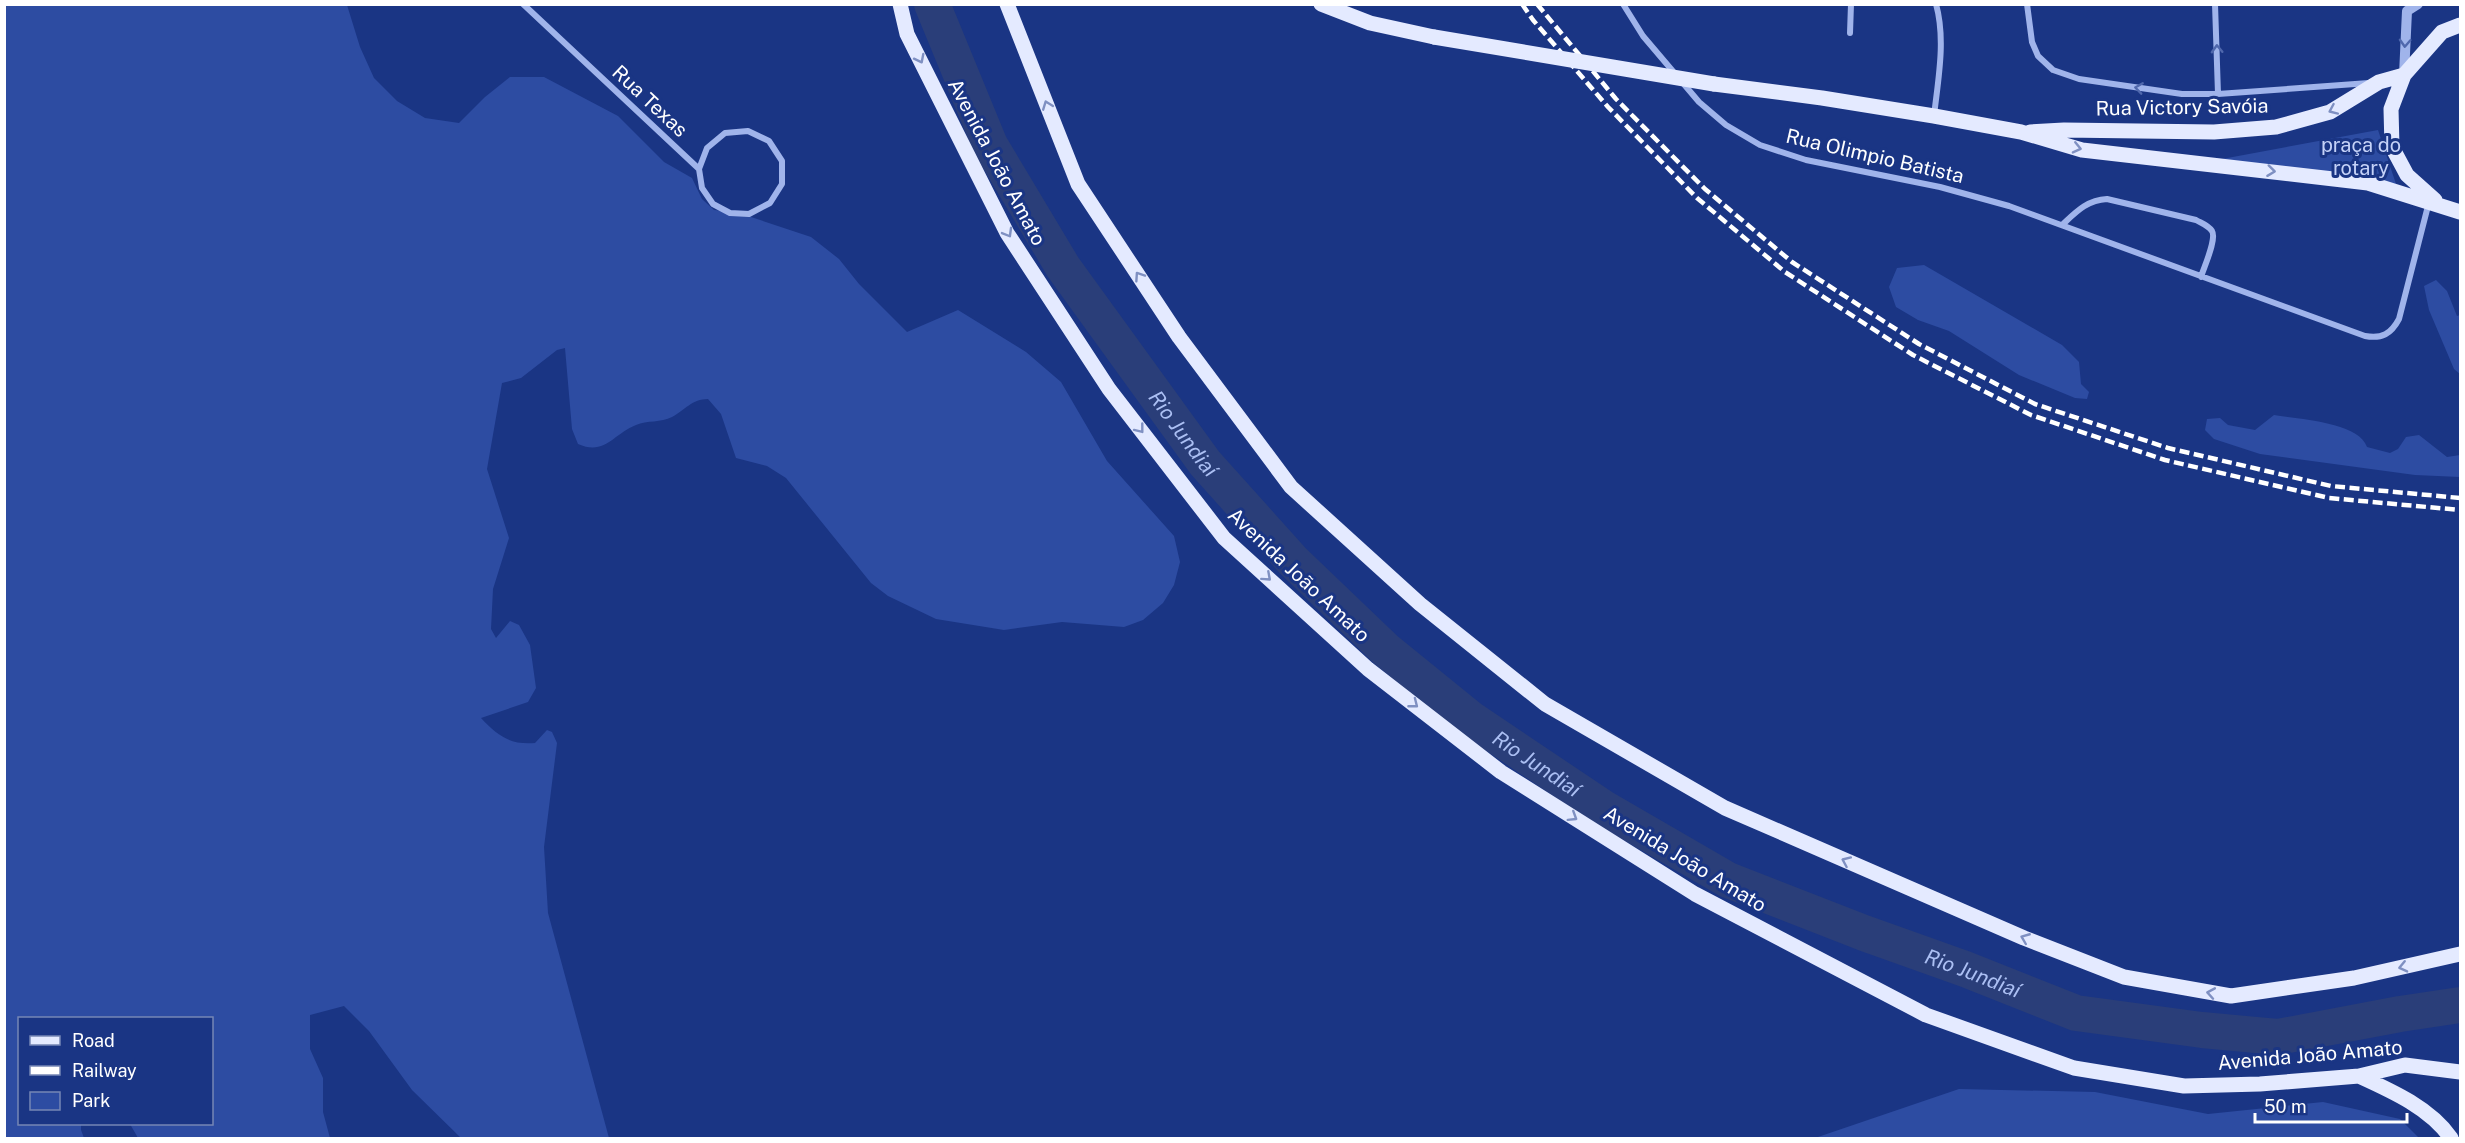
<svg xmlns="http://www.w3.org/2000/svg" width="2465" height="1143" font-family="'Public Sans',sans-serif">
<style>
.green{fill:#2d4ca2}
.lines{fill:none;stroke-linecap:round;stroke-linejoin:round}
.river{stroke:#2a3e79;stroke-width:36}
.minor{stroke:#a0b4eb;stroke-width:6}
.tertiary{stroke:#a0b4eb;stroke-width:10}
.primary{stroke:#e4eaff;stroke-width:15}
.rail{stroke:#fff;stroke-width:4.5;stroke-dasharray:10 4.5;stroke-linecap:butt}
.primary-bridge{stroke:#e4eaff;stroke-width:15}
.oneway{stroke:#5068ad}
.oneway2{stroke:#7f90c2}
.labels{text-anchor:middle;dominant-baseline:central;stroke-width:6;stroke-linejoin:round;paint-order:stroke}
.street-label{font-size:20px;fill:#fff;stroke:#1a3584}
.park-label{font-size:20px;fill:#c5d2f8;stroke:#1a3584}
.water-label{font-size:21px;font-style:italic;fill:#abbff3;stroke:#1a3584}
</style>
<rect width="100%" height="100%" fill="#1a3584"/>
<path class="green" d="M 5,5 L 347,5 L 360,47 L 374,78 L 397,101 L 425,118 L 459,123 L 485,97 L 510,77 L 544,77 L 618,116 L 664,162 L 692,178 L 702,199 L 714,210 L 746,213 L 751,217 L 811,237 L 839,259 L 859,284 L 907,332 L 958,310 L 1026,352 L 1061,382 L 1107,461 L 1174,536 L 1180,562 L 1174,585 L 1163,603 L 1143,620 L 1124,627 L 1062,622 L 1004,630 L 936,619 L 888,596 L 871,583 L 786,478 L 767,466 L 736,458 L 721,414 L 708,399 C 692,399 685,410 672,417 C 661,423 647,420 636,425 C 613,434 605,456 578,444 L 572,429 L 565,348 L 557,350 L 521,378 L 502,383 L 487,469 L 509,538 L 493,589 L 491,629 L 496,638 L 510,621 L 519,625 L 530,645 L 536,688 L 528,702 L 481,718 C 498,736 510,745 535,743 L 547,730 L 552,732 L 557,743 L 544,847 L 548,913 L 609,1138 L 461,1138 L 412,1090 L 369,1031 L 344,1006 L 310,1015 L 310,1049 L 323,1078 L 323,1112 L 330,1138 L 138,1138 L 130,1124 L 212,1124 L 212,1018 L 20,1018 L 20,1124 L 81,1124 L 81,1130 L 84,1138 L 5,1138 Z
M 2378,130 L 2396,184 L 2222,159 Z
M 1924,265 L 2062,345 L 2079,362 L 2081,384 L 2089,392 L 2087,399 L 2075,398 L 2019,375 L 1949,331 L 1918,320 L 1896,307 L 1889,287 L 1897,268 Z
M 2436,280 L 2447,291 L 2457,316 L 2460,315 L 2460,374 L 2454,369 L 2429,310 L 2424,286 Z
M 2274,415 C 2298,419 2359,422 2367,447 L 2390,453 L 2398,449 L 2406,437 L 2419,435 L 2447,457 L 2460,455 L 2460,477 L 2415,475 L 2260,454 L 2214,439 L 2205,430 L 2207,419 L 2220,418 L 2228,425 L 2255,430 Z
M 1959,1089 L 2095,1092 L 2208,1114 L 2323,1102 L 2400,1119 L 2419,1138 L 1815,1138 Z"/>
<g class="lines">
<path class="river" id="s1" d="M 932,4 L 990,145 L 1063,267 L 1205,463 L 1293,561 L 1386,650 L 1471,719 L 1602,807 L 1728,880 L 1864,933 L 1965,969 L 2076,1013 L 2202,1030 L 2278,1037 L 2400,1014 L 2460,1005"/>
<path class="minor" d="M 523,4 L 699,169 L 702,188 L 713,204 L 730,213 L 749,214 L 770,203 L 782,184 L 782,161 L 769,141 L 748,131 L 725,133 L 707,148 L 699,169
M 1623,4 L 1643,36 L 1699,102 L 1726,125 L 1760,145 L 1806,160 L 1940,187 L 2009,206 L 2365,336 C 2382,339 2391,334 2399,319 L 2429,202
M 2027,4 L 2032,42 L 2038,56 L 2053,70 L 2079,79 L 2182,94 L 2218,94 L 2369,83
M 2215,4 L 2218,94
M 1850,33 L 1851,4
M 1934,116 C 1938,80 1946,40 1936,4
M 2062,225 C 2076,212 2087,200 2107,199 L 2196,220 C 2201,223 2208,225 2212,231 C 2217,239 2204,267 2201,277"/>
<path class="tertiary" d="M 2404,75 L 2407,11 L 2418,4"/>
<path class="primary" d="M 900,4 L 907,34 L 1007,233 L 1109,389 L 1224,538 L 1368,669 L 1501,772 L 1695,894 L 1926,1015 L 2074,1068 L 2184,1086 L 2260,1084 L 2359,1076 L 2405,1065 L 2460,1072
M 1007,4 L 1078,184 L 1179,337 L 1291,487 L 1420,604 L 1545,704 L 1725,808 L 2024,938 L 2124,977 L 2231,996 L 2354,978 L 2460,954
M 1321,4 L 1370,23 L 1434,37
M 1714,84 L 1822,98 L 1934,116 L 2021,132 L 2082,150 L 2368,183 L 2460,212
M 2030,132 L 2064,130 L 2214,132 L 2276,127 L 2330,112 L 2379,82 L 2404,75
M 2435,200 L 2407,175 L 2392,147 L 2391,109 L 2404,75 L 2442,32 L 2460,25
M 2359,1076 C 2392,1091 2430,1108 2451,1138"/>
<path class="rail" d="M 1522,4 L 1533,20 L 1608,107 L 1697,198 L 1785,272 L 1913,355 L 2031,415 L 2165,460 L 2329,498 L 2460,510
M 1537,4 L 1616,99 L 1705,189 L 1792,262 L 1919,344 L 2035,404 L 2168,448 L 2331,486 L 2460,498"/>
<path class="primary-bridge" d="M 1434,37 L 1714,84"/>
</g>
<defs><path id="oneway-chevron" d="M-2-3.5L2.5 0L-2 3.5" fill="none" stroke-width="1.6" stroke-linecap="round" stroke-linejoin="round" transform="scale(1.5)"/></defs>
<g class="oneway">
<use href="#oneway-chevron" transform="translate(2405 43) rotate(93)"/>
<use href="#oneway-chevron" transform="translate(2217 49) rotate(-92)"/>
<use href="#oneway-chevron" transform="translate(2139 88) rotate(-172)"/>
</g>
<g class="oneway2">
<use href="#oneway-chevron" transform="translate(920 59) rotate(63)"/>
<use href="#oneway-chevron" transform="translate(1047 105) rotate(-111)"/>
<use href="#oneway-chevron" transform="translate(2333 110) rotate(156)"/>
<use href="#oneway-chevron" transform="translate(2077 148) rotate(13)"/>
<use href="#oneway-chevron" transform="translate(2271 171) rotate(7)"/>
<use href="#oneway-chevron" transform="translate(1008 233) rotate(60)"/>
<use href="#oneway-chevron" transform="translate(1139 276) rotate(-124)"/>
<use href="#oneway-chevron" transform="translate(1140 429) rotate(52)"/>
<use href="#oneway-chevron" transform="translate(1267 577) rotate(42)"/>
<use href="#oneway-chevron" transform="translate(1414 704) rotate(38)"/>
<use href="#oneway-chevron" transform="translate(1573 817) rotate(32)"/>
<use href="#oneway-chevron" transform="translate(1846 861) rotate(-156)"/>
<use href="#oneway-chevron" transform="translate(2025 938) rotate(-158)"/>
<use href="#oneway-chevron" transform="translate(2403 967) rotate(167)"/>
<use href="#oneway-chevron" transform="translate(2211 993) rotate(-170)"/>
</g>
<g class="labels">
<g class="street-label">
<text transform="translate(650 101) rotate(43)">Rua Texas</text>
<text transform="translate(2182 107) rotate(-1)">Rua Victory Savóia</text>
<text transform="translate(1875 156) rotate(13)">Rua Olimpio Batista</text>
<text transform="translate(997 162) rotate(62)">Avenida João Amato</text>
<text transform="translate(1299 575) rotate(43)">Avenida João Amato</text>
<text transform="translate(1685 859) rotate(31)">Avenida João Amato</text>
<text transform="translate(2310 1055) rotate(-5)">Avenida João Amato</text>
</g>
<g class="park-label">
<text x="2361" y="145">praça do<tspan x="2361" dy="23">rotary</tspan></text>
</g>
<g class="water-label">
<text stroke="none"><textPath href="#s1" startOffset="500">Rio Jundiaí</textPath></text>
<text stroke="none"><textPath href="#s1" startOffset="986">Rio Jundiaí</textPath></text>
<text stroke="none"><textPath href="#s1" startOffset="1472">Rio Jundiaí</textPath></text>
</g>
</g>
<rect width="2465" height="1143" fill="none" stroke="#ffffff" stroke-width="12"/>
<rect x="18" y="1017" width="195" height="108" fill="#1a3584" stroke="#7686b5" stroke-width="1.5"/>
<rect x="30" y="1036" width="30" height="9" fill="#e4eaff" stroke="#7686b5" stroke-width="1.5"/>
<text x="72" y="1047" font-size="18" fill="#ffffff">Road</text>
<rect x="30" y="1066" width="30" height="9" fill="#ffffff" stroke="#7686b5" stroke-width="1.5"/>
<text x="72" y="1077" font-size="18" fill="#ffffff">Railway</text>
<rect x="30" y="1092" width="30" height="18" fill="#2d4ca2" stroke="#7686b5" stroke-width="1.5"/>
<text x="72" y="1107" font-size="18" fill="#ffffff">Park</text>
<path d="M2255 1113v9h152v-9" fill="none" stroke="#ffffff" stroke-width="3"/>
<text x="2264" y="1113" font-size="18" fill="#ffffff" stroke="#1a3584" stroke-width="4.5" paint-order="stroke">50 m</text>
</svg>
